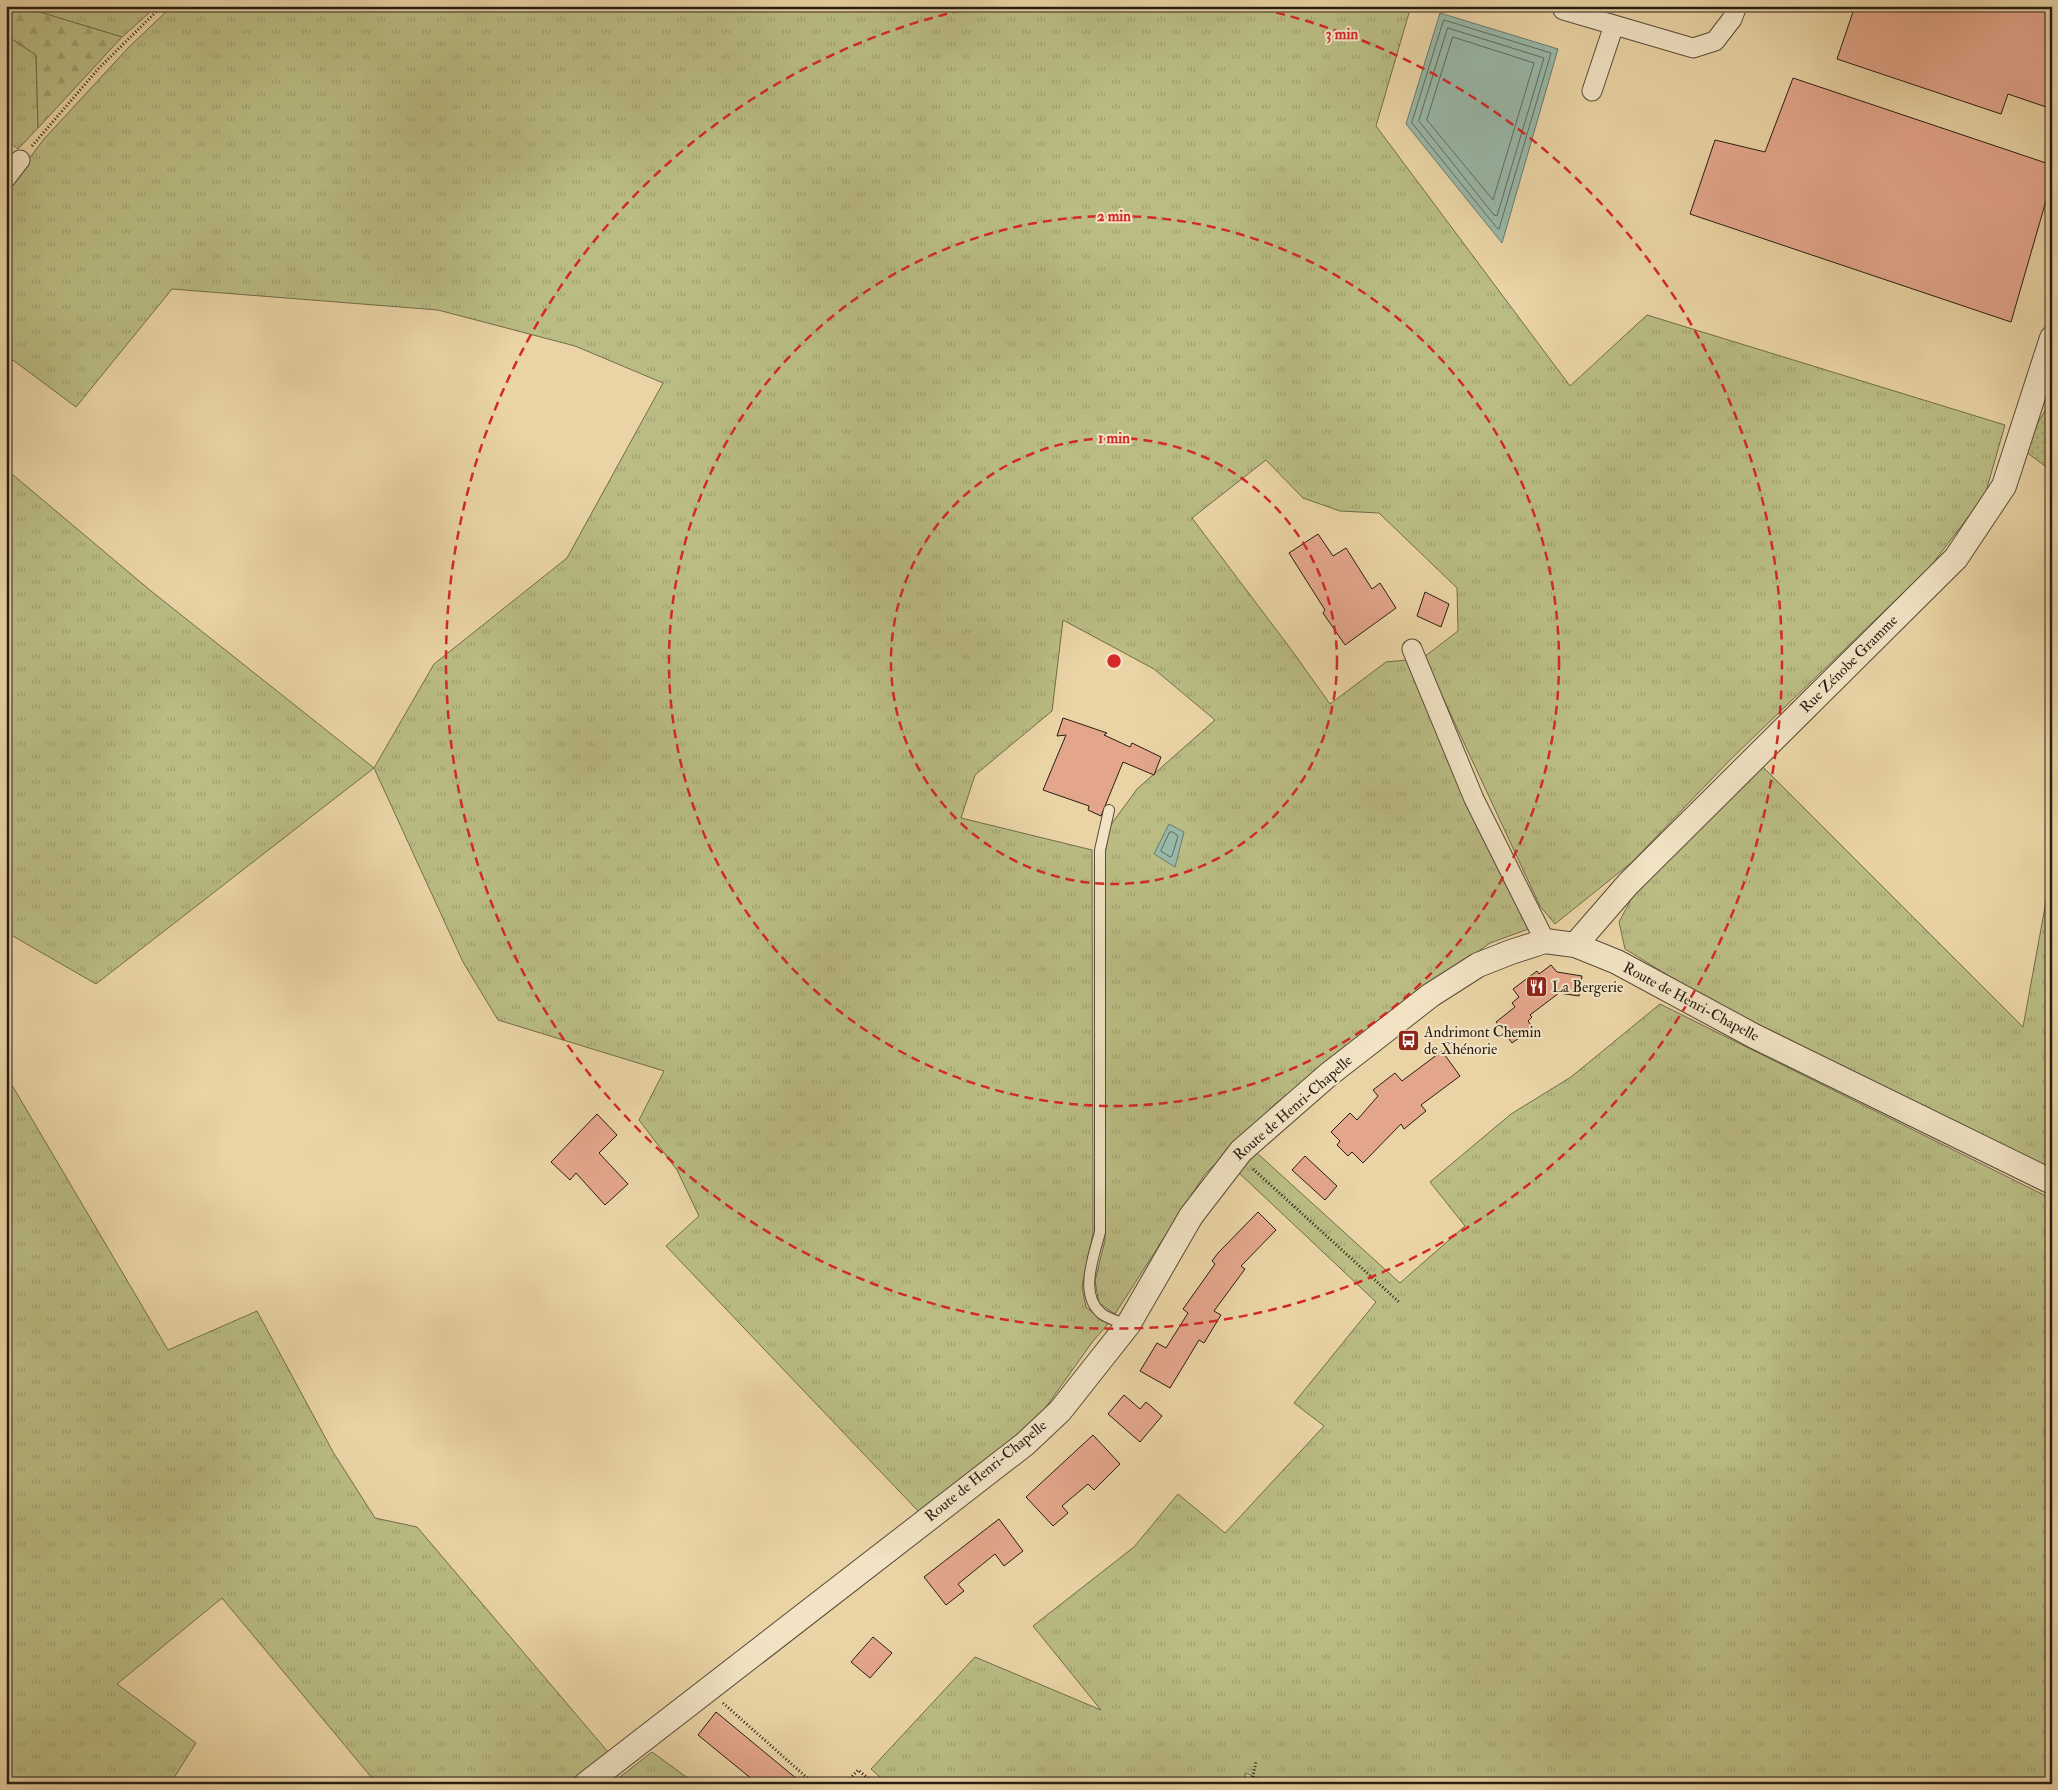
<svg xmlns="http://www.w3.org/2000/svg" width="2058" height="1790" font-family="'IM FELL Double Pica',serif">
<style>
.grass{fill:url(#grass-tufts);stroke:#716c4c}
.forest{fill:url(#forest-firs);stroke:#716c4c}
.garden{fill:url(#garden-dots);stroke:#716c4c}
.water{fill:#98b8a8;stroke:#6b7a6d}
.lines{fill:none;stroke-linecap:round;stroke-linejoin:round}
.shore{stroke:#606a5e;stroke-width:1}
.building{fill:#e4a68b;stroke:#281d14}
.service-casing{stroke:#584b38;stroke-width:12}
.minor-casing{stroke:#584b38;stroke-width:21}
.tertiary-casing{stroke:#584b38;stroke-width:26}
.path{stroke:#281d14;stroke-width:3;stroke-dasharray:1 2.5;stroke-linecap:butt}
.service{stroke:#f1e3c4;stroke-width:10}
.minor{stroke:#f1e3c4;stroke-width:19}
.tertiary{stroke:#f1e3c4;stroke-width:24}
.ring{fill:none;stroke:#d62828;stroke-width:2.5;stroke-dasharray:9 6}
.labels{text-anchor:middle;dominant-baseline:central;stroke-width:4;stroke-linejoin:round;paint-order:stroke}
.street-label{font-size:15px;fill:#281d14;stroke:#f1e3c4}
.poi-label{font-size:15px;fill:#281d14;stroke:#f1e3c4;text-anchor:start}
.centre{fill:#d62828;stroke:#f1e3c4;stroke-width:2.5}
.ring-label{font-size:15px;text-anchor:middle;font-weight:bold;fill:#d62828;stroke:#f1e3c4;stroke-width:4;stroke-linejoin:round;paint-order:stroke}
</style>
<defs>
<pattern id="grass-tufts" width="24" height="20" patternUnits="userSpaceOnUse" patternTransform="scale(1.25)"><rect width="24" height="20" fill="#babc84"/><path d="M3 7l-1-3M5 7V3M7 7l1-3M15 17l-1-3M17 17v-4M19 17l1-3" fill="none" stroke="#a0a171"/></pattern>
<pattern id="forest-firs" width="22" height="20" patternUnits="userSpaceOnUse" patternTransform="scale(1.25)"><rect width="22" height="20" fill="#babc84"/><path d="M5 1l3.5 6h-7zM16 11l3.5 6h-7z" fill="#a0a171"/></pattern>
<pattern id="garden-dots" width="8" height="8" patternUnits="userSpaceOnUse" patternTransform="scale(1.25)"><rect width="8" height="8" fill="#babc84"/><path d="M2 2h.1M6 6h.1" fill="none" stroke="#a0a171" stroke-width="1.8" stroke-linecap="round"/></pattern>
</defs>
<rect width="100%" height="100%" fill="#ead4a5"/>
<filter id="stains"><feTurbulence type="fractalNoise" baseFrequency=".004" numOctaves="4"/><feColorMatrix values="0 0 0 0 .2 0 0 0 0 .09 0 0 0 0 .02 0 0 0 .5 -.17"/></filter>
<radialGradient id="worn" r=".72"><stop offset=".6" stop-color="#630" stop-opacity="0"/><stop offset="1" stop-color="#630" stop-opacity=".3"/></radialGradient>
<path class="grass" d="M 19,6 L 157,6 L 122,37 Z
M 172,6 L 1411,6 L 1376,126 L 1570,386 L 1647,315 L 2005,425 L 1985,495 L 1930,567 L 1731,759 L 1632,862 L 1555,924 L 1540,906 L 1424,657 L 1458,631 L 1457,588 L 1379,513 L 1340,511 L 1303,498 L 1266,460 L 1192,518 L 1293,652 L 1330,704 L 1386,662 L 1407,660 L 1534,927 L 1490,943 L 1407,1002 L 1275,1104 L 1205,1174 L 1115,1314 L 1099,1303 L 1095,1281 L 1105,1240 L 1105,853 L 1110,826 L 1137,789 L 1215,720 L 1154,669 L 1063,620 L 1052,711 L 975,775 L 961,818 L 1092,850 L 1093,1234 L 1082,1287 L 1086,1307 L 1108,1324 L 1093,1341 L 1036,1421 L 919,1512 L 666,1246 L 699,1216 L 677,1170 L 639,1120 L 664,1071 L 498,1020 L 463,962 L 374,768 L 96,984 L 6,932 L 6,469 L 151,591 L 374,768 L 434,664 L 567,558 L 663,383 L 575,346 L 438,310 L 172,289 L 76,407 L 6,355 L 6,189 L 44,139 L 128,48 Z
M 6,35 L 36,55 L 38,128 L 18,149 L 6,140 Z
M 1761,765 L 2023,1027 L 2052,869 L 2052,1170 L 1710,1001 L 1625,949 L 1619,922 L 1635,892 Z
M 1660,1004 L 2052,1199 L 2052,1784 L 1261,1784 L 1263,1780 L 1245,1773 L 1246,1784 L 888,1784 L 871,1769 L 975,1657 L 1101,1710 L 1033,1626 L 1134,1547 L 1178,1494 L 1225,1533 L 1324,1426 L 1294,1403 L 1376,1302 L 1237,1171 L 1257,1153 L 1400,1283 L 1465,1226 L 1430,1182 L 1511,1114 L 1571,1077 Z
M 6,1075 L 168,1350 L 257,1311 L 333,1452 L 375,1518 L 417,1527 L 608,1752 L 567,1784 L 377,1784 L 222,1598 L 117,1684 L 196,1743 L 170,1784 L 6,1784 Z
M 652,1752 L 696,1784 L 611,1784 Z"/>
<path class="forest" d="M 6,6 L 20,6 L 122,37 L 38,128 L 36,55 L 6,35 Z"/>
<path class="garden" d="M 2052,399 L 2052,471 L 2022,449 Z"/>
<path class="water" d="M 1440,13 L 1558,49 L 1502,243 L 1406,124 Z
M 1169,824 L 1184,832 L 1175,867 L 1154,854 Z"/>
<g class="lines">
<path class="shore" d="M 1444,20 L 1551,53 L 1499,229 L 1497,228 L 1412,123 Z
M 1448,28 L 1544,58 L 1497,216 L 1494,215 L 1419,121 Z
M 1453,37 L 1534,63 L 1493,200 L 1427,120 Z
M 1170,832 L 1173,832 L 1178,836 L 1172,856 L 1170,857 L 1161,851 Z"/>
</g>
<path class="building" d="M 1855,6 L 2052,6 L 2052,109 L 2008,94 L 2001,114 L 1837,59 Z
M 1793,78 L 2052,165 L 2052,180 L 2011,322 L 1690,214 L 1715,140 L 1765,152 Z
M 1318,534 L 1333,556 L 1346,548 L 1372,589 L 1380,583 L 1396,608 L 1345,645 L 1323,613 L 1325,610 L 1289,553 Z
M 1425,592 L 1449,604 L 1441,627 L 1417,616 Z
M 1063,718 L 1107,733 L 1104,735 L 1130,747 L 1132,743 L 1161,757 L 1154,775 L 1123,762 L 1101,816 L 1088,810 L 1089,806 L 1043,790 L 1066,735 L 1057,736 Z
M 1551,965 L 1557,972 L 1582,976 L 1579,996 L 1559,993 L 1530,1015 L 1532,1017 L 1528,1021 L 1533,1028 L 1512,1043 L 1496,1022 L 1515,1007 L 1512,1003 L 1519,997 L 1513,989 L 1537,971 L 1539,974 Z
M 1442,1051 L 1460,1076 L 1421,1105 L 1426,1111 L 1404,1129 L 1401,1124 L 1363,1163 L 1352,1152 L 1348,1156 L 1337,1145 L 1340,1141 L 1331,1132 L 1350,1113 L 1357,1120 L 1378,1096 L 1373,1090 L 1395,1073 L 1402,1081 Z
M 597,1114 L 617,1135 L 599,1153 L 628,1184 L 605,1205 L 576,1173 L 570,1180 L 551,1162 Z
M 1305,1156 L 1337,1186 L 1325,1200 L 1292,1170 Z
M 1258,1212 L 1276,1230 L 1241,1266 L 1245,1269 L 1214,1311 L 1221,1315 L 1204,1343 L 1199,1340 L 1170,1388 L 1140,1371 L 1157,1343 L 1166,1348 L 1188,1313 L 1183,1309 L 1215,1264 L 1212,1261 L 1218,1253 Z
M 1124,1395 L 1140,1409 L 1146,1402 L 1162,1416 L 1140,1442 L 1108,1414 Z
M 1093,1435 L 1120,1464 L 1094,1490 L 1088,1484 L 1062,1506 L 1068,1513 L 1053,1526 L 1026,1497 Z
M 999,1519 L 1023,1551 L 1004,1566 L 995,1554 L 958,1584 L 964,1591 L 946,1605 L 924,1577 Z
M 873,1637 L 892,1653 L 870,1678 L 851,1662 Z
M 716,1712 L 803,1784 L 758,1784 L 698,1735 Z"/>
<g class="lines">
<defs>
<path id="service" d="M 1109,810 L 1100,850 L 1100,1232 C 1094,1256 1078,1295 1102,1314 C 1109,1319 1120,1322 1128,1325"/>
<path id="minor" d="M 1563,10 L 1693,48 L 1715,41 L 1732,19 L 1737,6
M 1592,91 L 1614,25
M 6,178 L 20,160
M 1412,649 L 1474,799 L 1545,941"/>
<path id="tertiary" d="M 1575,945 L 1628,884 L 1956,558 L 2004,486 L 2052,338
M 586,1784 L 1025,1444 L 1060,1411 L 1128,1325 L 1191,1216 L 1241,1151 L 1328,1075 L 1431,995 L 1478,965 L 1511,952 L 1545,941 L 1575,945 L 1617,962 L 1754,1036 L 2052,1182"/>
</defs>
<use href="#service" class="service-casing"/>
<use href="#minor" class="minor-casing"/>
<use href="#tertiary" class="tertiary-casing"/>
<path class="path" d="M 32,146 L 99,68 L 162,6
M 1253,1169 L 1399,1302
M 723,1703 L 814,1784
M 845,1784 L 858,1770 L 875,1784
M 1251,1784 L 1256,1762"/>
<use href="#service" class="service"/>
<use href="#minor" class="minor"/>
<use href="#tertiary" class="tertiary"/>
</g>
<g class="ring">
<circle cx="1114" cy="661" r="223"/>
<circle cx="1114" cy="661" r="445"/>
<path d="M1247 6A668 668 0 1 1 981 6"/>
</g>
<defs>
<symbol id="restaurant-square" viewBox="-11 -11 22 22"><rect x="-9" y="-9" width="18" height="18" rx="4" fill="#8f2418" stroke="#f1e3c4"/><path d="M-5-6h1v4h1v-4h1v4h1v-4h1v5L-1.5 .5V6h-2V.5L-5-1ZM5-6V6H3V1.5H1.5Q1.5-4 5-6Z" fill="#fff"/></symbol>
<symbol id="bus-square" viewBox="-11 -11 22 22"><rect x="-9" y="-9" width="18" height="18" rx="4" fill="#8f2418" stroke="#f1e3c4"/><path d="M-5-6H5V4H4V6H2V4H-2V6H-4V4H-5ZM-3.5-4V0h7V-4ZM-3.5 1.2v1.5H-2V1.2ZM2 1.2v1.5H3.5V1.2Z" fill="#fff"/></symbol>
</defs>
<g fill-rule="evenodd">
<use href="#restaurant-square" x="1524" y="974" width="25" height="25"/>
<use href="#bus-square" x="1396" y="1028" width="25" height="25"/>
</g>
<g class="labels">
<g class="street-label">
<text transform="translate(1849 664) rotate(-45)">Rue Zénobe Gramme</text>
<text transform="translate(1691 1002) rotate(28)">Route de Henri-Chapelle</text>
<text transform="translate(1293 1108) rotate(-41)">Route de Henri-Chapelle</text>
<text transform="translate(986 1471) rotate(-39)">Route de Henri-Chapelle</text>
</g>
<g class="poi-label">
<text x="1552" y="987">La Bergerie</text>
<text x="1424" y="1032">Andrimont Chemin<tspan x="1424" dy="17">de Xhénorie</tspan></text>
</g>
</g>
<circle cx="1114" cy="661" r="8" class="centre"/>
<g class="ring-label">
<text x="1342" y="39">3 min</text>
<text x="1114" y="221">2 min</text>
<text x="1114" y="443">1 min</text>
</g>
<rect width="2058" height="1790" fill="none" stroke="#ead4a5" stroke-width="25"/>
<rect x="8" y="8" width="2043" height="1775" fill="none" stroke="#281d14" stroke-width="2.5"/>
<rect x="12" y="12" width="2033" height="1765" fill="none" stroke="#281d14"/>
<rect width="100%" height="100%" filter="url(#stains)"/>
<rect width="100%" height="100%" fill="url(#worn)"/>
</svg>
